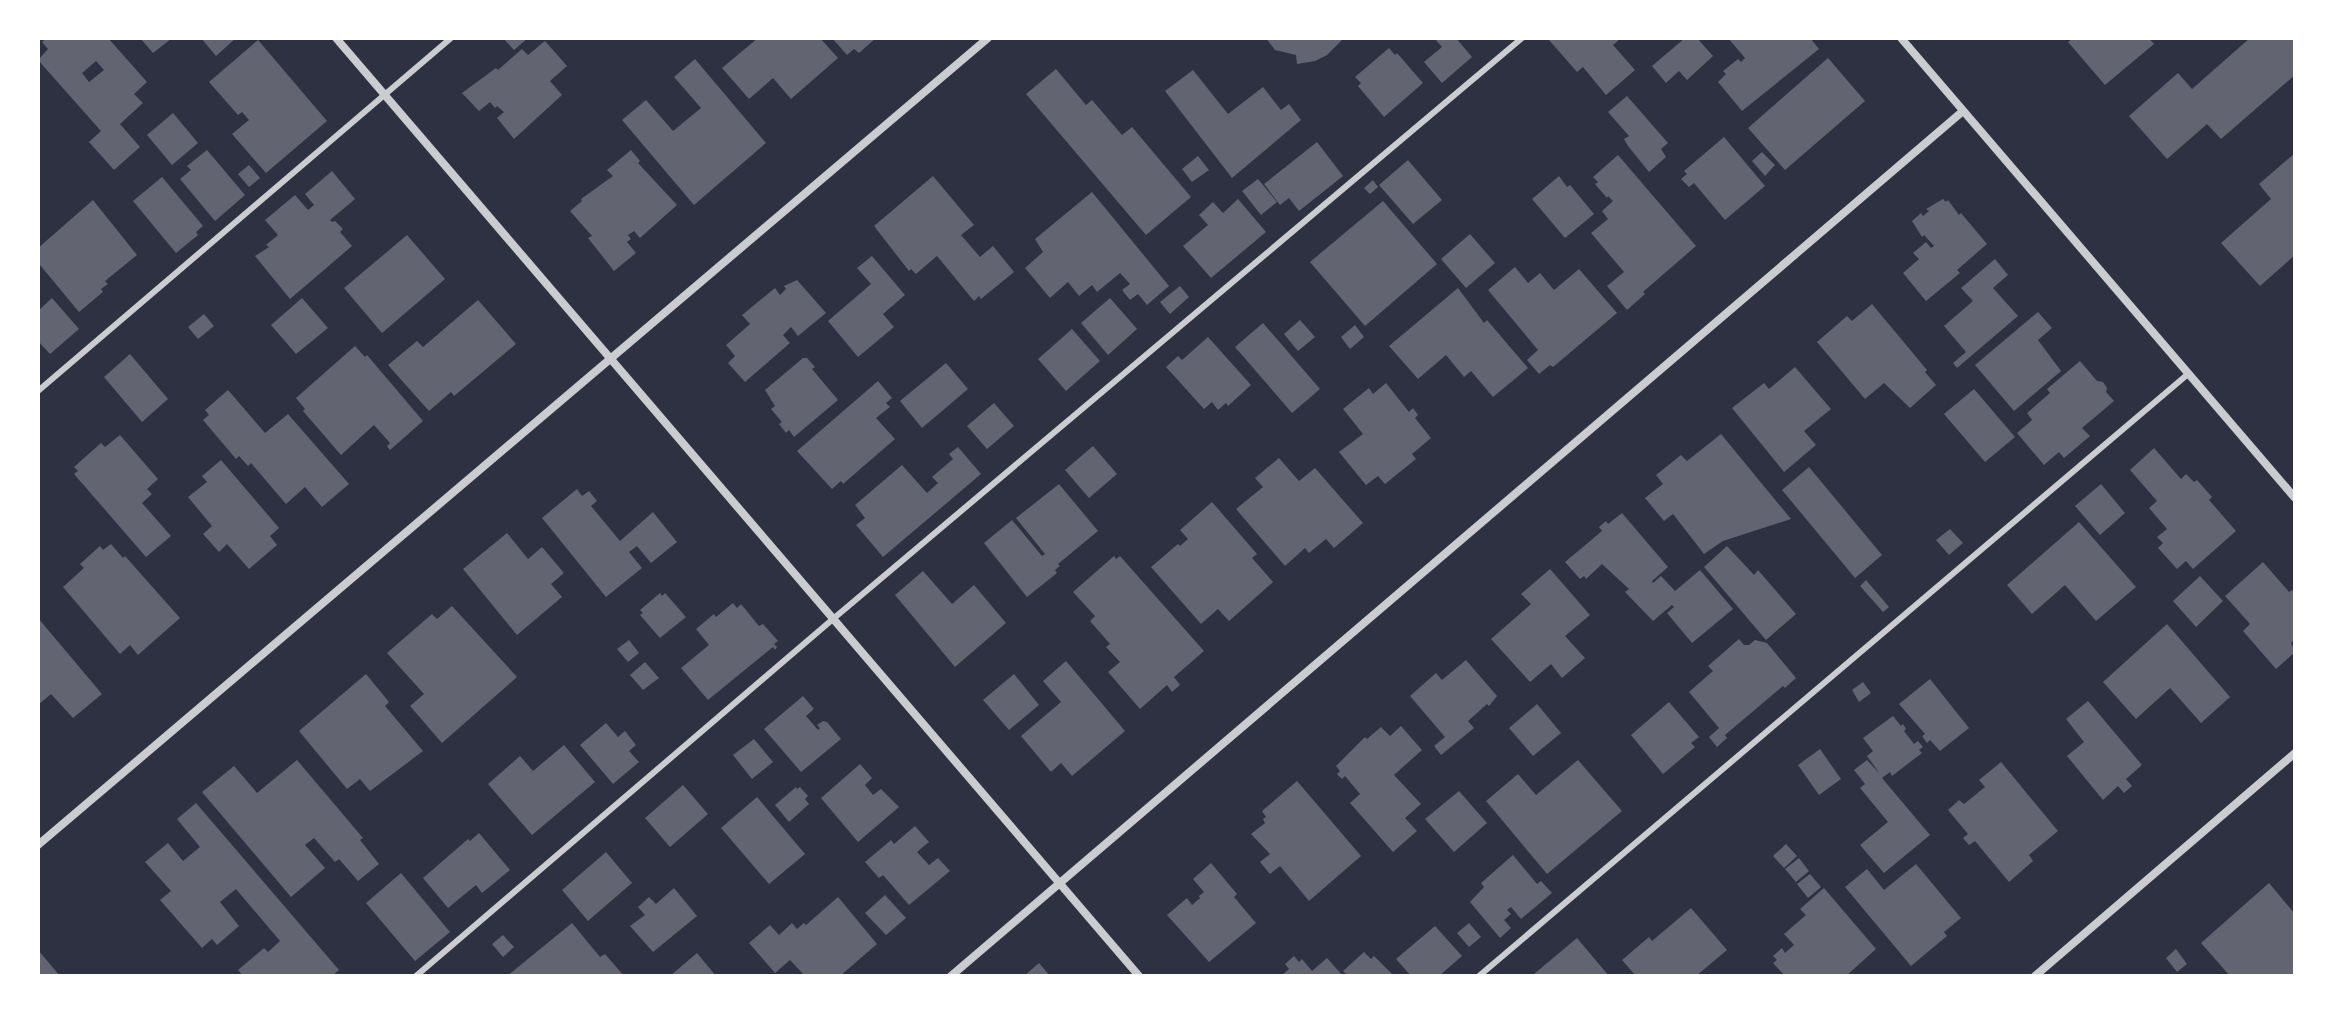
<svg xmlns="http://www.w3.org/2000/svg" width="2333" height="1014" font-family="Poppins,sans-serif">
<style>
.building{fill:#626471;fill-rule:evenodd}
.lines{fill:none;stroke-linecap:round;stroke-linejoin:round}
.service{stroke:#caccd0;stroke-width:6}
.minor{stroke:#caccd0;stroke-width:8}
</style>
<rect width="100%" height="100%" fill="#2d3142"/>
<path class="building" d="M 47,38 L 108,38 L 147,82 L 134,94 L 143,103 L 120,124 L 140,147 L 114,170 L 89,142 L 101,131 L 38,60 L 48,49 L 42,42 ZM 96,61 L 104,70 L 89,82 L 82,73 Z
M 140,38 L 172,38 L 153,53 Z
M 201,38 L 236,38 L 216,56 Z
M 503,38 L 528,38 L 514,50 Z
M 758,38 L 820,38 L 838,58 L 791,99 L 773,78 L 749,99 L 722,68 Z
M 832,38 L 876,38 L 859,53 L 854,49 L 847,55 Z
M 1266,38 L 1344,38 L 1327,55 L 1315,61 L 1297,64 L 1296,55 L 1275,50 Z
M 1434,38 L 1456,38 L 1472,57 L 1442,83 L 1424,62 L 1442,47 Z
M 1551,38 L 1621,38 L 1613,45 L 1635,70 L 1606,95 L 1583,67 L 1577,72 L 1549,40 Z
M 1685,38 L 1697,38 L 1713,56 L 1687,80 L 1679,71 L 1666,83 L 1652,66 Z
M 1728,38 L 1810,38 L 1819,49 L 1742,111 L 1718,82 L 1726,74 L 1723,71 L 1738,59 L 1741,62 L 1745,58 Z
M 2073,38 L 2149,38 L 2154,44 L 2105,85 L 2068,42 Z
M 2250,38 L 2295,38 L 2295,75 L 2221,139 L 2207,124 L 2167,159 L 2129,116 L 2178,73 L 2192,89 Z
M 258,40 L 327,121 L 266,173 L 232,134 L 249,120 L 242,112 L 238,115 L 209,82 Z
M 545,41 L 567,66 L 550,81 L 562,95 L 514,139 L 497,118 L 504,112 L 497,106 L 495,108 L 490,102 L 479,111 L 462,93 L 496,68 L 498,70 L 522,49 L 528,55 Z
M 1389,48 L 1395,55 L 1397,53 L 1423,83 L 1384,117 L 1358,86 L 1361,83 L 1355,77 Z
M 1828,58 L 1865,101 L 1785,170 L 1748,128 Z
M 695,59 L 766,143 L 694,205 L 622,120 L 646,100 L 673,131 L 701,108 L 674,77 Z
M 1056,69 L 1086,105 L 1092,100 L 1122,135 L 1132,127 L 1191,197 L 1146,235 L 1026,94 Z
M 1193,70 L 1228,114 L 1263,87 L 1281,110 L 1289,104 L 1301,120 L 1232,178 L 1165,91 Z
M 1627,96 L 1668,143 L 1661,149 L 1666,157 L 1649,172 L 1628,146 L 1624,139 L 1629,136 L 1608,112 Z
M 173,113 L 198,143 L 172,165 L 147,135 Z
M 1724,137 L 1765,186 L 1725,220 L 1694,183 L 1689,187 L 1681,179 L 1687,174 L 1684,171 Z
M 1317,142 L 1343,176 L 1299,211 L 1289,198 L 1280,205 L 1264,184 Z
M 207,150 L 245,195 L 215,221 L 180,179 L 191,170 L 187,166 Z
M 631,150 L 640,161 L 638,163 L 677,205 L 640,238 L 634,231 L 628,235 L 631,239 L 627,242 L 636,253 L 614,271 L 588,238 L 592,236 L 570,211 L 582,201 L 581,199 L 613,176 L 607,170 Z
M 1762,152 L 1775,165 L 1765,176 L 1752,161 Z
M 2295,153 L 2295,255 L 2260,286 L 2221,243 L 2271,199 L 2259,184 Z
M 1618,155 L 1696,246 L 1643,292 L 1645,294 L 1627,310 L 1607,286 L 1624,272 L 1591,233 L 1608,219 L 1602,211 L 1613,201 L 1608,196 L 1607,198 L 1595,184 L 1598,182 L 1593,177 Z
M 1198,156 L 1209,170 L 1192,182 L 1182,169 Z
M 1408,160 L 1442,200 L 1413,224 L 1379,185 Z
M 249,165 L 260,178 L 249,187 L 238,174 Z
M 332,171 L 355,199 L 330,220 L 332,222 L 335,221 L 343,229 L 340,232 L 352,246 L 290,299 L 255,256 L 269,247 L 266,245 L 278,235 L 265,220 L 295,195 L 308,210 L 314,205 L 305,194 Z
M 933,176 L 974,225 L 961,235 L 980,257 L 993,246 L 1014,272 L 981,299 L 979,296 L 974,301 L 937,256 L 916,274 L 911,269 L 909,271 L 874,226 Z
M 1559,176 L 1567,187 L 1570,185 L 1594,214 L 1565,238 L 1532,199 Z
M 162,177 L 203,226 L 196,232 L 198,235 L 176,253 L 133,201 Z
M 1258,179 L 1277,202 L 1261,215 L 1242,191 Z
M 1373,180 L 1378,187 L 1370,194 L 1364,188 Z
M 1092,192 L 1169,286 L 1147,305 L 1138,294 L 1130,300 L 1122,290 L 1130,284 L 1120,273 L 1097,292 L 1092,285 L 1079,296 L 1068,282 L 1050,298 L 1025,268 L 1043,252 L 1035,239 Z
M 1238,199 L 1266,232 L 1211,278 L 1183,246 L 1208,225 L 1199,215 L 1213,202 L 1223,213 Z
M 1943,199 L 1946,202 L 1948,200 L 1959,215 L 1961,213 L 1987,244 L 1957,270 L 1960,273 L 1926,301 L 1903,273 L 1919,259 L 1913,253 L 1926,242 L 1931,248 L 1934,246 L 1924,235 L 1922,237 L 1912,221 L 1921,213 L 1923,216 L 1929,211 L 1926,209 Z
M 93,200 L 137,255 L 105,281 L 108,284 L 101,289 L 103,292 L 79,312 L 40,265 L 38,267 L 38,248 Z
M 1383,201 L 1437,264 L 1365,326 L 1310,262 Z
M 1470,234 L 1495,263 L 1466,288 L 1441,259 Z
M 407,235 L 445,279 L 382,333 L 344,288 Z
M 872,256 L 905,295 L 883,314 L 894,327 L 858,357 L 828,321 L 871,284 L 857,268 Z
M 1995,259 L 2008,275 L 1993,288 L 2018,316 L 1957,368 L 1953,363 L 1966,352 L 1944,326 L 1973,301 L 1961,288 Z
M 1515,267 L 1528,283 L 1540,273 L 1554,290 L 1579,269 L 1617,313 L 1553,367 L 1550,365 L 1539,374 L 1527,360 L 1538,350 L 1488,290 Z
M 797,280 L 826,313 L 798,336 L 791,327 L 783,335 L 790,343 L 745,382 L 728,363 L 735,356 L 726,345 L 750,324 L 742,315 L 775,288 L 780,295 L 786,289 L 784,286 Z
M 1180,286 L 1189,297 L 1170,314 L 1160,302 Z
M 1458,288 L 1484,323 L 1487,320 L 1528,368 L 1493,397 L 1471,371 L 1464,377 L 1446,355 L 1418,379 L 1389,346 Z
M 52,298 L 79,329 L 50,354 L 38,341 L 38,311 Z
M 302,298 L 328,328 L 296,354 L 271,325 Z
M 1110,298 L 1137,329 L 1108,355 L 1081,323 Z
M 478,300 L 516,344 L 454,396 L 451,392 L 429,411 L 388,365 L 417,341 L 423,347 Z
M 1872,304 L 1927,370 L 1925,372 L 1936,385 L 1910,408 L 1884,383 L 1865,399 L 1817,342 L 1847,316 L 1852,321 Z
M 2038,312 L 2052,328 L 2038,340 L 2061,371 L 2014,411 L 1975,365 Z
M 204,314 L 214,326 L 198,339 L 188,327 Z
M 1300,320 L 1315,337 L 1298,351 L 1284,334 Z
M 1263,323 L 1320,389 L 1292,413 L 1235,347 Z
M 1355,325 L 1364,337 L 1350,349 L 1341,337 Z
M 1072,329 L 1100,361 L 1066,391 L 1038,359 Z
M 1208,337 L 1251,385 L 1228,406 L 1226,403 L 1218,410 L 1212,402 L 1204,409 L 1166,367 L 1178,356 L 1182,360 Z
M 355,346 L 365,357 L 367,355 L 423,421 L 390,450 L 387,446 L 390,443 L 374,425 L 341,455 L 303,411 L 305,409 L 296,398 Z
M 130,354 L 168,399 L 142,422 L 104,377 Z
M 803,358 L 807,358 L 815,367 L 812,369 L 838,400 L 794,437 L 789,430 L 786,433 L 779,424 L 782,422 L 771,409 L 775,406 L 765,390 Z
M 2080,361 L 2097,381 L 2103,382 L 2107,388 L 2106,392 L 2114,401 L 2082,428 L 2090,436 L 2064,458 L 2059,452 L 2044,465 L 2017,433 L 2032,420 L 2027,413 L 2050,393 L 2047,389 Z
M 946,363 L 968,389 L 922,428 L 900,401 Z
M 1795,367 L 1831,409 L 1804,431 L 1816,445 L 1784,472 L 1732,408 L 1764,383 L 1769,389 Z
M 878,381 L 892,398 L 886,403 L 890,407 L 876,418 L 895,439 L 843,484 L 841,481 L 832,489 L 797,451 Z
M 1386,383 L 1409,412 L 1413,408 L 1418,415 L 1415,418 L 1431,438 L 1412,454 L 1416,459 L 1385,484 L 1378,476 L 1366,485 L 1339,452 L 1363,434 L 1343,409 L 1369,388 L 1373,394 Z
M 1974,389 L 2015,437 L 1985,462 L 1944,414 Z
M 228,390 L 265,433 L 288,414 L 349,484 L 322,507 L 305,487 L 286,504 L 251,463 L 248,466 L 239,456 L 236,459 L 203,420 L 209,415 L 205,410 Z
M 994,403 L 1014,426 L 987,449 L 967,426 Z
M 1721,434 L 1791,519 L 1723,541 L 1704,554 L 1673,514 L 1664,521 L 1645,498 L 1663,484 L 1656,475 L 1681,455 L 1687,461 Z
M 120,435 L 158,479 L 147,489 L 152,494 L 142,503 L 171,536 L 146,557 L 74,474 L 78,471 L 74,467 L 101,443 L 105,447 Z
M 1093,446 L 1117,474 L 1089,498 L 1065,470 Z
M 958,447 L 981,474 L 883,557 L 856,525 L 865,518 L 855,505 L 902,465 L 927,493 L 938,483 L 932,477 L 953,459 L 949,454 Z
M 2154,448 L 2181,479 L 2186,474 L 2194,482 L 2197,480 L 2212,497 L 2209,500 L 2236,531 L 2193,569 L 2186,561 L 2177,569 L 2158,548 L 2163,543 L 2157,537 L 2167,529 L 2149,508 L 2157,501 L 2130,470 Z
M 1279,458 L 1299,481 L 1315,468 L 1363,523 L 1334,548 L 1326,539 L 1309,553 L 1305,548 L 1285,566 L 1236,509 L 1263,487 L 1255,478 Z
M 221,460 L 279,528 L 270,536 L 277,545 L 249,569 L 227,544 L 219,552 L 203,534 L 212,526 L 188,497 L 207,482 L 202,476 Z
M 1809,467 L 1882,555 L 1855,578 L 1782,490 Z
M 1059,484 L 1098,531 L 1058,564 L 1060,566 L 1055,570 L 1057,573 L 1027,597 L 984,543 L 1012,520 L 1042,556 L 1045,554 L 1016,518 Z
M 2101,484 L 2125,513 L 2100,535 L 2075,506 Z
M 577,489 L 582,496 L 589,491 L 597,501 L 591,506 L 620,541 L 653,512 L 677,542 L 651,563 L 637,546 L 629,552 L 642,568 L 606,597 L 542,518 Z
M 1212,502 L 1257,554 L 1252,558 L 1273,582 L 1229,621 L 1218,609 L 1201,624 L 1151,567 L 1178,544 L 1180,546 L 1188,539 L 1180,530 Z
M 1622,513 L 1668,567 L 1652,581 L 1653,583 L 1661,576 L 1675,591 L 1700,570 L 1733,609 L 1692,643 L 1667,613 L 1674,607 L 1672,605 L 1653,621 L 1625,592 L 1629,589 L 1602,564 L 1586,579 L 1584,576 L 1580,579 L 1565,562 L 1602,531 L 1599,527 L 1606,521 L 1608,524 Z
M 2079,522 L 2136,587 L 2096,621 L 2065,585 L 2032,614 L 2007,585 Z
M 1950,529 L 1963,543 L 1949,555 L 1936,540 Z
M 507,533 L 528,559 L 542,547 L 564,573 L 551,584 L 562,597 L 517,635 L 463,569 Z
M 111,544 L 123,558 L 125,556 L 180,618 L 138,655 L 130,645 L 120,654 L 63,587 L 84,568 L 80,564 L 100,546 L 103,550 Z
M 1727,546 L 1754,575 L 1758,570 L 1796,614 L 1766,640 L 1704,567 Z
M 1114,556 L 1116,559 L 1120,556 L 1204,651 L 1174,677 L 1180,685 L 1172,692 L 1167,685 L 1140,709 L 1108,672 L 1120,662 L 1106,647 L 1110,644 L 1090,621 L 1095,616 L 1073,592 Z
M 2263,562 L 2289,592 L 2292,590 L 2295,593 L 2295,639 L 2291,643 L 2295,652 L 2276,669 L 2243,631 L 2250,624 L 2225,596 Z
M 1550,569 L 1590,615 L 1565,636 L 1585,658 L 1562,678 L 1551,664 L 1530,682 L 1491,639 L 1531,604 L 1521,594 Z
M 923,571 L 952,604 L 974,585 L 1006,623 L 955,667 L 895,595 Z
M 2200,576 L 2223,601 L 2196,627 L 2173,601 Z
M 1866,580 L 1889,607 L 1883,612 L 1860,586 Z
M 660,593 L 662,596 L 665,593 L 686,617 L 660,638 L 640,615 L 643,613 L 640,610 Z
M 733,603 L 737,608 L 741,604 L 759,626 L 763,624 L 778,641 L 774,644 L 777,647 L 775,650 L 773,647 L 708,700 L 681,668 L 709,645 L 696,629 L 714,614 L 716,617 Z
M 452,606 L 517,677 L 442,743 L 410,706 L 424,694 L 387,653 L 432,614 L 437,619 Z
M 38,618 L 102,694 L 73,718 L 51,694 L 38,705 Z
M 2167,624 L 2230,697 L 2201,723 L 2170,688 L 2136,719 L 2103,682 Z
M 1739,639 L 1744,645 L 1749,645 L 1755,640 L 1767,643 L 1796,678 L 1785,688 L 1783,686 L 1725,735 L 1727,738 L 1717,747 L 1709,737 L 1719,728 L 1689,692 L 1713,671 L 1708,666 Z
M 629,640 L 639,653 L 628,662 L 617,649 Z
M 1466,660 L 1497,696 L 1489,706 L 1487,704 L 1468,721 L 1474,728 L 1441,755 L 1434,746 L 1445,737 L 1410,696 L 1436,673 L 1442,680 Z
M 1066,661 L 1125,731 L 1072,776 L 1061,763 L 1051,772 L 1021,736 L 1061,702 L 1043,681 Z
M 645,662 L 659,678 L 643,690 L 630,675 Z
M 366,674 L 389,702 L 385,706 L 423,751 L 370,791 L 360,779 L 347,789 L 299,731 Z
M 1014,674 L 1039,705 L 1009,730 L 983,700 Z
M 1930,679 L 1969,728 L 1940,751 L 1930,740 L 1927,743 L 1922,736 L 1925,734 L 1899,704 Z
M 1863,682 L 1871,693 L 1859,702 L 1852,690 Z
M 803,696 L 814,709 L 806,716 L 818,730 L 820,728 L 817,725 L 823,721 L 827,722 L 841,739 L 801,772 L 764,729 Z
M 2088,701 L 2142,765 L 2126,779 L 2132,786 L 2124,793 L 2118,786 L 2103,800 L 2067,756 L 2084,742 L 2066,719 Z
M 1669,702 L 1699,737 L 1691,743 L 1695,747 L 1663,774 L 1631,735 Z
M 1537,704 L 1561,733 L 1533,756 L 1509,728 Z
M 1893,716 L 1901,726 L 1903,724 L 1906,729 L 1904,731 L 1914,744 L 1918,741 L 1923,747 L 1919,750 L 1922,753 L 1892,776 L 1890,772 L 1882,778 L 1930,835 L 1884,873 L 1860,845 L 1888,822 L 1860,788 L 1865,784 L 1854,770 L 1867,760 L 1880,774 L 1867,756 L 1873,751 L 1863,738 Z
M 606,723 L 618,737 L 625,731 L 636,745 L 629,751 L 639,762 L 613,784 L 580,745 Z
M 1401,726 L 1422,750 L 1394,775 L 1421,804 L 1405,818 L 1417,831 L 1393,852 L 1350,803 L 1360,794 L 1345,776 L 1342,779 L 1337,774 L 1340,771 L 1336,766 L 1365,737 L 1367,739 L 1381,727 L 1390,736 Z
M 754,739 L 773,762 L 752,779 L 733,755 Z
M 564,745 L 595,782 L 532,835 L 488,784 L 520,756 L 533,771 Z
M 1820,749 L 1841,779 L 1819,795 L 1798,765 Z
M 297,760 L 363,838 L 360,840 L 379,864 L 358,881 L 339,859 L 335,862 L 314,838 L 305,845 L 325,868 L 291,897 L 202,792 L 234,766 L 257,793 Z
M 1578,760 L 1622,811 L 1547,874 L 1486,801 L 1518,774 L 1536,795 Z
M 2001,762 L 2058,831 L 2029,855 L 2033,861 L 2009,882 L 1975,841 L 1969,845 L 1963,838 L 1968,834 L 1948,810 L 1959,800 L 1964,804 L 1985,787 L 1979,780 Z
M 860,764 L 872,778 L 865,785 L 873,795 L 881,789 L 899,807 L 858,842 L 821,798 Z
M 1297,781 L 1361,856 L 1309,901 L 1280,866 L 1270,874 L 1260,862 L 1270,854 L 1251,834 L 1265,823 L 1263,819 L 1266,817 L 1262,811 Z
M 683,785 L 708,814 L 670,847 L 645,818 Z
M 796,787 L 797,789 L 800,787 L 808,796 L 805,799 L 809,804 L 789,822 L 775,805 Z
M 1459,791 L 1487,823 L 1454,852 L 1425,819 Z
M 757,797 L 805,854 L 769,884 L 721,828 Z
M 196,803 L 339,970 L 332,976 L 243,976 L 238,970 L 264,948 L 268,952 L 280,941 L 236,889 L 220,902 L 239,926 L 217,945 L 212,939 L 202,948 L 160,900 L 171,891 L 145,862 L 168,843 L 183,861 L 200,847 L 177,819 Z
M 915,826 L 929,842 L 917,852 L 929,865 L 938,858 L 950,871 L 909,905 L 883,875 L 879,878 L 865,862 L 891,840 L 894,844 Z
M 479,833 L 510,870 L 482,893 L 476,885 L 448,908 L 423,878 L 468,839 L 470,841 Z
M 1786,844 L 1797,856 L 1784,868 L 1773,856 Z
M 606,852 L 632,883 L 588,921 L 562,890 Z
M 1513,855 L 1537,884 L 1541,881 L 1552,893 L 1521,919 L 1511,907 L 1507,910 L 1511,914 L 1504,920 L 1511,928 L 1500,938 L 1470,902 L 1484,887 L 1481,883 Z
M 1799,858 L 1809,871 L 1796,882 L 1785,869 Z
M 1211,863 L 1237,894 L 1234,897 L 1256,923 L 1209,962 L 1167,915 L 1187,898 L 1192,905 L 1200,898 L 1199,896 L 1204,892 L 1193,879 Z
M 1916,864 L 1961,918 L 1944,932 L 1947,936 L 1911,966 L 1845,887 L 1867,869 L 1884,890 Z
M 401,873 L 450,932 L 415,961 L 366,903 Z
M 1810,874 L 1821,887 L 1808,898 L 1797,884 Z
M 2269,883 L 2295,914 L 2295,972 L 2290,976 L 2230,976 L 2201,943 Z
M 674,888 L 697,916 L 653,952 L 630,926 L 645,915 L 638,907 L 649,897 L 656,904 Z
M 1824,888 L 1876,949 L 1846,976 L 1785,976 L 1773,963 L 1777,960 L 1773,956 L 1782,948 L 1785,953 L 1794,945 L 1784,934 L 1806,915 L 1800,909 Z
M 885,895 L 906,918 L 886,935 L 865,913 Z
M 838,897 L 877,944 L 840,976 L 805,976 L 790,960 L 775,973 L 749,943 L 770,925 L 779,935 L 792,923 L 797,929 L 804,923 L 806,925 Z
M 1691,908 L 1727,950 L 1696,976 L 1636,976 L 1622,960 L 1649,937 L 1652,941 Z
M 572,923 L 600,957 L 605,954 L 624,976 L 507,976 Z
M 1469,923 L 1481,937 L 1469,947 L 1457,933 Z
M 1435,926 L 1462,956 L 1439,976 L 1411,976 L 1396,959 Z
M 503,935 L 514,947 L 503,957 L 492,944 Z
M 1577,938 L 1609,976 L 1528,976 L 1534,974 Z
M 2176,949 L 2187,964 L 2177,972 L 2166,958 Z
M 38,950 L 60,976 L 38,976 Z
M 1364,952 L 1371,959 L 1374,956 L 1394,976 L 1348,976 L 1343,971 Z
M 697,953 L 716,976 L 670,976 Z
M 1294,956 L 1299,962 L 1302,959 L 1312,971 L 1327,958 L 1342,975 L 1281,976 L 1289,969 L 1285,964 Z
M 1039,963 L 1050,976 L 1024,976 Z"/>
<g class="lines">
<path class="service" d="M 38,391 L 451,38
M 416,976 L 833,619 L 1522,38
M 1479,976 L 2188,374"/>
<path class="minor" d="M 336,38 L 1139,976
M 1901,38 L 2295,498
M 38,845 L 988,38
M 951,976 L 1963,111
M 2035,976 L 2295,753"/>
</g>
<rect width="2333" height="1014" fill="none" stroke="#ffffff" stroke-width="80"/>
</svg>
